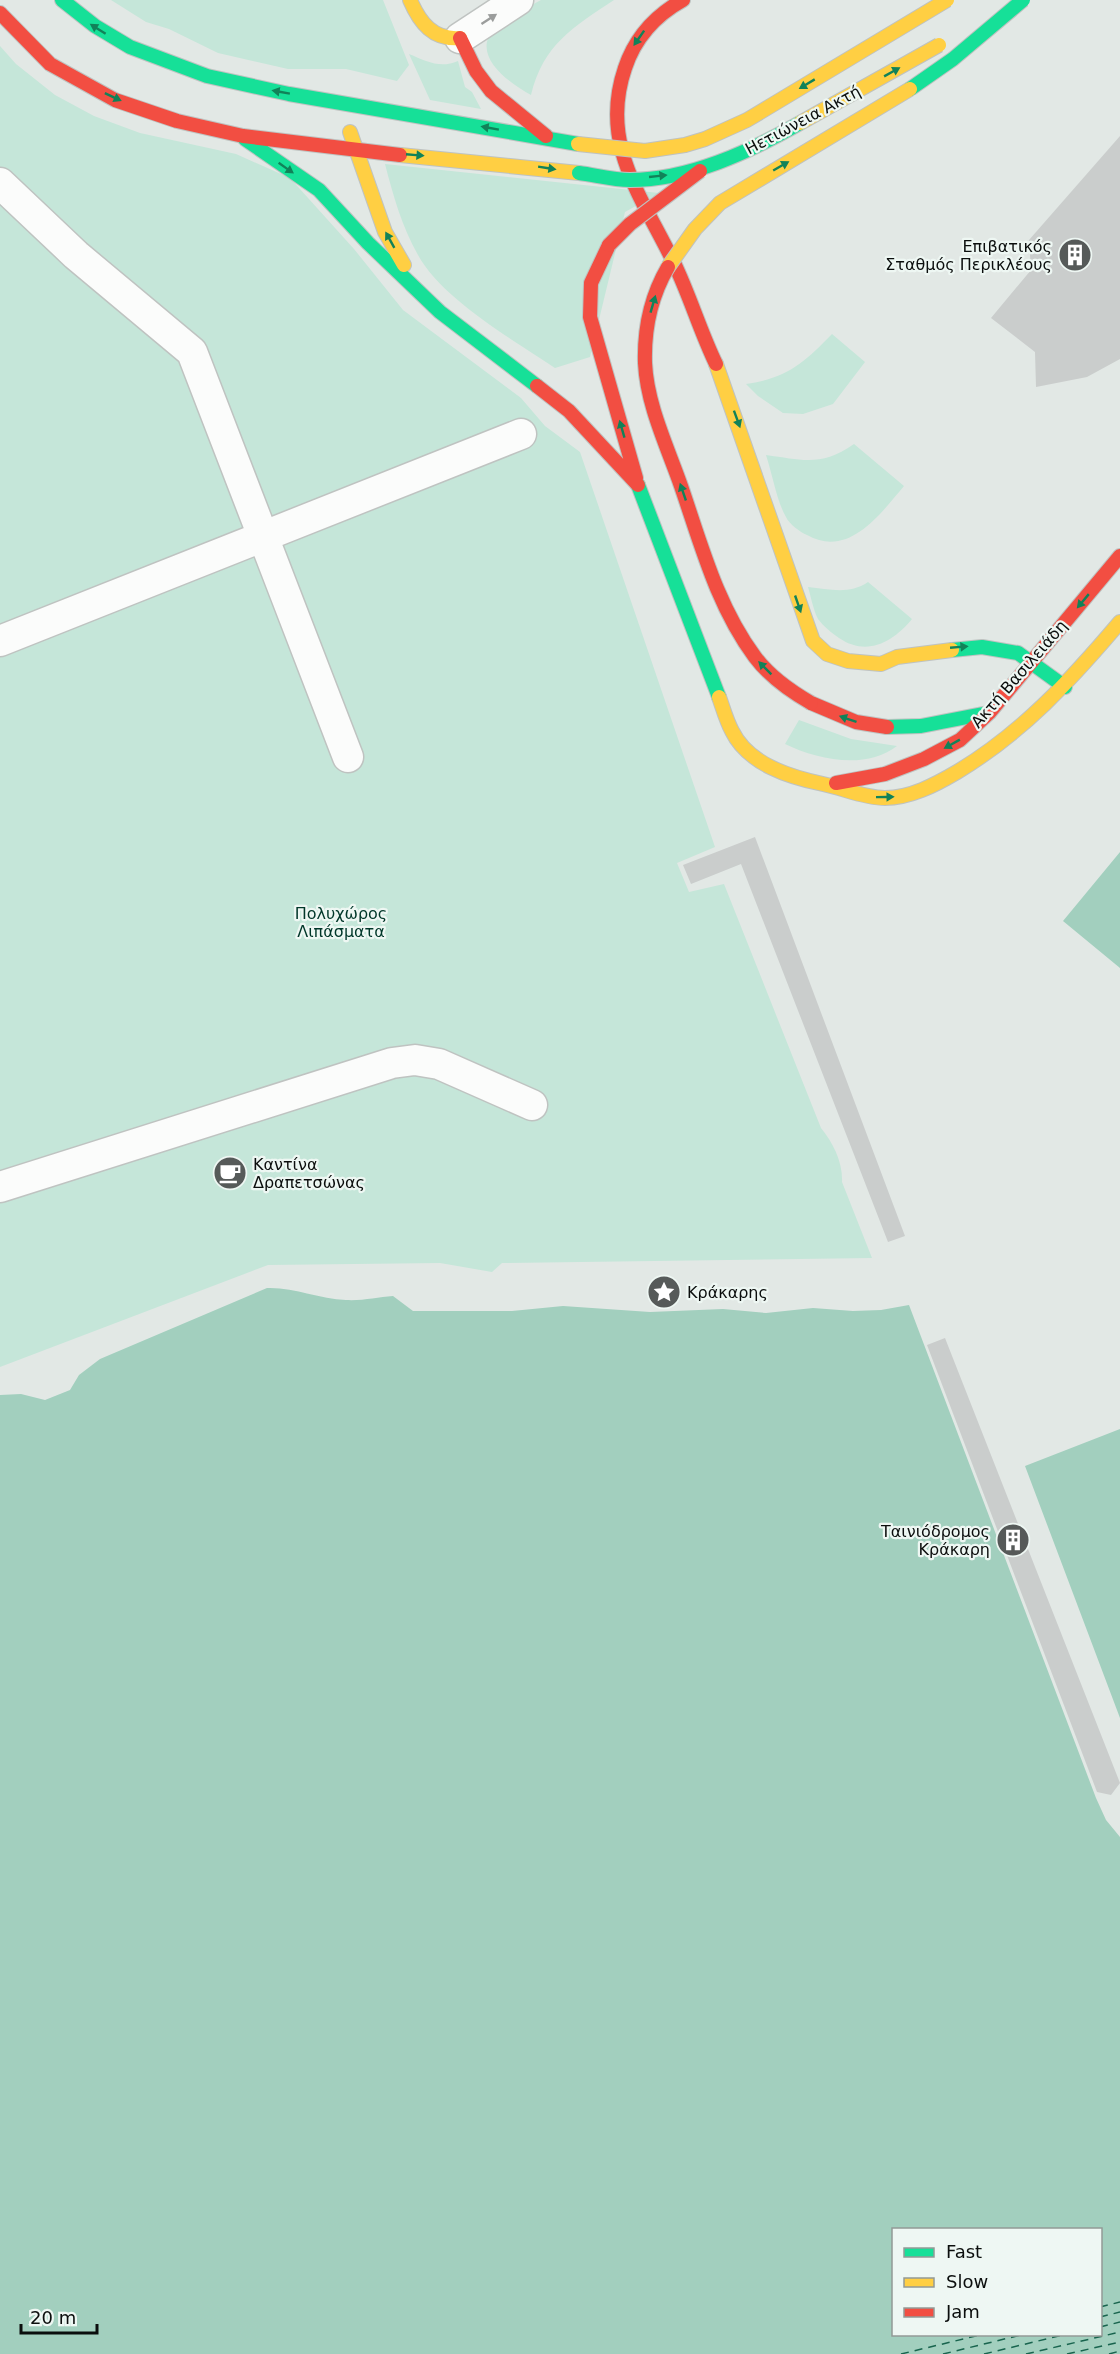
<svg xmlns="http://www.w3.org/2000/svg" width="1120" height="2354" font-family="'DejaVu Sans',sans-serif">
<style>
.green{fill:#c5e6d9}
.water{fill:#a2cfbe;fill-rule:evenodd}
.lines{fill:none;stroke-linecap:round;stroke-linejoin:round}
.ferry{stroke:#18644e;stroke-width:1.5;stroke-dasharray:8 6;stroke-linecap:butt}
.building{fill:#cacdcc}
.street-casing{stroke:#bfc3c1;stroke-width:33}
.fast-casing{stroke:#bfc3c1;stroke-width:16}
.slow-casing{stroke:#bfc3c1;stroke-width:16}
.jam-casing{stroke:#bfc3c1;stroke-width:16}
.street{stroke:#fbfcfb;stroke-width:30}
.fast{stroke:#16e098;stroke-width:14}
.slow{stroke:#ffcf43;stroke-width:14}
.jam{stroke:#f24e42;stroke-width:14}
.fast-bridge-casing{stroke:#bfc2c0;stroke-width:16;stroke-linecap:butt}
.slow-bridge-casing{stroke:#bfc2c0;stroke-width:16;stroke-linecap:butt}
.jam-bridge-casing{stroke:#bfc2c0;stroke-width:16;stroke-linecap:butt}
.fast-bridge{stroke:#16e098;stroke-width:14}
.slow-bridge{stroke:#ffcf43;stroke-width:14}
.jam-bridge{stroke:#f24e42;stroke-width:14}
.oneway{fill:#9b9d9c}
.oneway2{fill:#118259}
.labels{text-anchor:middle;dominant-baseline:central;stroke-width:4.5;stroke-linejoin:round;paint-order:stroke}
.street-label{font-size:16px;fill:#0b0e0d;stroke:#eef7f3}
.poi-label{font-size:16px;fill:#0b0e0d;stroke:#eef7f3;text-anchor:end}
.park-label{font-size:16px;fill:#003729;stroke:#eef7f3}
</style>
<rect width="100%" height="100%" fill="#e2e8e5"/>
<path class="green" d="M 111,0 L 383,0 L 409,65 L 397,81 L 346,69 L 288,69 L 218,53 L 169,29 L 146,22 Z
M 541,0 L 614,0 C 573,27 543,45 531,95 C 509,83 468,54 496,27 C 508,16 527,8 541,0 Z
M 0,46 L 16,64 L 55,95 L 94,116 L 140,133 L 236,154 L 290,178 L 354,249 L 403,310 L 521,398 L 545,426 L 580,452 L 715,847 L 677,863 L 689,892 L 724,884 L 821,1128 C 833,1143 843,1162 842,1182 L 872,1258 L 502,1263 L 492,1272 L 440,1263 L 268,1265 L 0,1367 Z
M 409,54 C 426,61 440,69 458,61 L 465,87 L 472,92 L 481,109 L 430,100 Z
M 385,164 L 659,193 L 625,212 L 590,357 L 555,368 C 513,340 442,299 418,255 C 402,227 393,195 385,164 Z
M 832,334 L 865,362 L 833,404 L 803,414 L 783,413 L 758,396 L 746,384 C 787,378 804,363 832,334 Z
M 854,444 L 904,486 C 881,513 849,559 807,535 C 800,532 789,524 786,517 C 777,502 772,473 766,455 C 803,460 821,467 854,444 Z
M 868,582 L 912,619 C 893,642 867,657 839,638 C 832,633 823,626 818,619 C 813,609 811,597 808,587 C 829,589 849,595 868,582 Z
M 799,720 L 851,739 L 897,746 C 866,770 818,760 785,744 Z"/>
<path class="water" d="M 1120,852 L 1120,968 L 1063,921 Z
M 267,1288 C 294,1287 319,1299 346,1300 C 362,1301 378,1297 393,1296 L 413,1311 L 512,1311 L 563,1306 L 650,1312 L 723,1309 L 766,1313 L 813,1308 L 853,1311 L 881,1310 L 909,1305 L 1096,1798 L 1106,1820 L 1120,1837 L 1120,2354 L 0,2354 L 0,1395 L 21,1394 L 45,1400 L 70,1390 L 79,1375 L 100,1359 ZM 894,2230 L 1100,2230 L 1100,2334 L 894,2334 Z
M 1120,1429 L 1120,1718 L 1025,1466 Z"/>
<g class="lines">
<path class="ferry" d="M 1100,2307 L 1120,2302
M 1100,2317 L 1120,2312
M 1100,2327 L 1120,2322
M 901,2354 L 984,2334
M 943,2354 L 1025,2334
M 984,2354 L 1067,2334
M 1026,2354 L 1120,2332
M 1067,2354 L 1120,2342
M 1109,2354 L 1120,2351"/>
</g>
<path class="building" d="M 1120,136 L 1120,359 L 1087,377 L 1036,387 L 1035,352 L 991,318 L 1031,270 L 1029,240 Z
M 755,837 L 905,1236 L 888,1242 L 741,864 L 691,884 L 683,865 Z
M 945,1338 L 1120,1783 L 1111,1795 L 1097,1792 L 927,1345 Z"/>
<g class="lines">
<defs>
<path id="street" d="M 460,38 L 518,0
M 0,183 L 76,255 L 192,352 L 348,757
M 0,641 L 521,434
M 0,1187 L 392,1063 L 415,1060 L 439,1064 L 532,1105"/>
<path id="fast" d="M 62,0 L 95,26 L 130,47 L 207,76 L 289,94 L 578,144
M 245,139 L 319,190 L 368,243 L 440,312 L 537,386
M 638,485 L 719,697
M 952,650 L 982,647 L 1018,653 L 1065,687
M 887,727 L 921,726 L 988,713"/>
<path id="slow" d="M 410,0 C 420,23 433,40 460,38
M 350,132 L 385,232 L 404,265
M 400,155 L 579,173
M 716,364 L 813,641 L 827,654 L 848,661 L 881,664 L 897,657 L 952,650
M 719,697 C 723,708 726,720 732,731 C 748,764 789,777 823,784 C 843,788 864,798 885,798 C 910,798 935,785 957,772 C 1022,733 1071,680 1120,622"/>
<path id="jam" d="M 683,0 C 656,15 635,38 625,68 C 599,144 642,197 674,263 C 690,296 700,331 716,364
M 0,13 L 50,64 L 115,100 L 177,121 L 243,136 L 400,155
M 460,38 L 476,71 L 491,91 L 546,136
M 609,245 L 591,283 L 590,317 L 636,478
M 537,386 L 569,411 L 638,485
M 811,703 L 856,722 L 887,727
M 836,783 L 885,774 L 924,759 L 960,740 L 989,713 L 1120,556"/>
</defs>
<use href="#street" class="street-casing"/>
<use href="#fast" class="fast-casing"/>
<use href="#slow" class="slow-casing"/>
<use href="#jam" class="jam-casing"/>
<use href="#street" class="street"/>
<use href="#fast" class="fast"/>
<use href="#slow" class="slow"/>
<use href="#jam" class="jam"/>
<defs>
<path id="fast-bridge" d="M 910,89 L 953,59 L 1023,0
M 579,173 C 595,175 613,180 630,180 C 689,180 749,152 800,123"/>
<path id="slow-bridge" d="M 800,123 L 939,45
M 578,144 L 645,151 L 685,145 L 705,139 L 747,120 L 947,0
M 668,267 L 695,229 L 720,203 L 910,89"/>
<path id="jam-bridge" d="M 609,245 L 630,224 L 700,171
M 668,267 C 651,296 644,329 645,363 C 647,405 667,446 681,486 C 701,544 717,606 755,657 C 770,677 790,691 811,703"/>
</defs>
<use href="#fast-bridge" class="fast-bridge-casing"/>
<use href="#slow-bridge" class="slow-bridge-casing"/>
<use href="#jam-bridge" class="jam-bridge-casing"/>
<use href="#fast-bridge" class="fast-bridge"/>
<use href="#slow-bridge" class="slow-bridge"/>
<use href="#jam-bridge" class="jam-bridge"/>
</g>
<defs><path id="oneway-solid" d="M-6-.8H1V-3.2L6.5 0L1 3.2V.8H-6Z" transform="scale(1.5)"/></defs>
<use class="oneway" href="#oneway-solid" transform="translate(489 19) rotate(-33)"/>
<g class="oneway2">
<use href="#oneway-solid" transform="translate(98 29) rotate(-148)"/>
<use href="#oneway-solid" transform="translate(639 38) rotate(125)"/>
<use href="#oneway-solid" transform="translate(892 72) rotate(-29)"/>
<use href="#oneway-solid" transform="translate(807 84) rotate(149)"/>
<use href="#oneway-solid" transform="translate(281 92) rotate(-170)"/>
<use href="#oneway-solid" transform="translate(113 97) rotate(25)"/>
<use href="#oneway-solid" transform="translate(490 128) rotate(-170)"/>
<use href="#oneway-solid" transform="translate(415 155) rotate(5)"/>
<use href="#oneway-solid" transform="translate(781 166) rotate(-30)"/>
<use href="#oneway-solid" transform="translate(286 168) rotate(35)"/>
<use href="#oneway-solid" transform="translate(547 168) rotate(9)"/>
<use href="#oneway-solid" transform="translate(658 176) rotate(-6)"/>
<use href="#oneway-solid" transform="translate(390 240) rotate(-119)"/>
<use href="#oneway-solid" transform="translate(653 304) rotate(-74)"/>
<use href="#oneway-solid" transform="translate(737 419) rotate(70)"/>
<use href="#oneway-solid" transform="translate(622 429) rotate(-106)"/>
<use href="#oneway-solid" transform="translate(683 492) rotate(-109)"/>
<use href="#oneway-solid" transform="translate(1083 601) rotate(130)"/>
<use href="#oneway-solid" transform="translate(798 604) rotate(71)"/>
<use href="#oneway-solid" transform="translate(959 647) rotate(-5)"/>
<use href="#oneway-solid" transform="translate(765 668) rotate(-135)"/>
<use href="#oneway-solid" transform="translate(848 719) rotate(-161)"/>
<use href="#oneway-solid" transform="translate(952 744) rotate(151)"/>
<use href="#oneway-solid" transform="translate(885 797) rotate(-1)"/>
</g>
<defs>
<symbol id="building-disc" viewBox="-11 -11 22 22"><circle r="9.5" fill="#565a59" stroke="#eef7f3"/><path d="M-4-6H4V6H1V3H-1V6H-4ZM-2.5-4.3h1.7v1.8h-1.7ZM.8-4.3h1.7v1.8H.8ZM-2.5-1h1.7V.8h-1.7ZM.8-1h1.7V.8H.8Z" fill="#fff"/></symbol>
<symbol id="cafe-disc" viewBox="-11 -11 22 22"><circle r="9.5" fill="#565a59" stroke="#eef7f3"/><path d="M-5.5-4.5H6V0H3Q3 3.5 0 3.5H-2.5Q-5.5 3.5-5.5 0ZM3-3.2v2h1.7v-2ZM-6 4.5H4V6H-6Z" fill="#fff"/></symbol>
<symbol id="sight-disc" viewBox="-11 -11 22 22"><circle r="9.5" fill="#565a59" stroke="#eef7f3"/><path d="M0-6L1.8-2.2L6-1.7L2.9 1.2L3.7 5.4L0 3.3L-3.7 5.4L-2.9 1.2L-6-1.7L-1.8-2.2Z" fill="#fff"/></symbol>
</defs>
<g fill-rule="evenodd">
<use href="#building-disc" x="1056" y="236" width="38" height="38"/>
<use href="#cafe-disc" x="211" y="1154" width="38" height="38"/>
<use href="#sight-disc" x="645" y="1273" width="38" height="38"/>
<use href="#building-disc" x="994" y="1521" width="38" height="38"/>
</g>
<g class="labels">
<g class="street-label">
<text transform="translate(803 120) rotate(-28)">Ηετιώνεια Ακτή</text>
<text transform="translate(1019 674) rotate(-49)">Ακτή Βασιλειάδη</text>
</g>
<g class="poi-label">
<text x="1052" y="246">Επιβατικός<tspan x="1052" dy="18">Σταθμός Περικλέους</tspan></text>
<text x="253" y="1164" text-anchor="start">Καντίνα<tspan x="253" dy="18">Δραπετσώνας</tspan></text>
<text x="687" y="1292" text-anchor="start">Κράκαρης</text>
<text x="990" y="1531">Ταινιόδρομος<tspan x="990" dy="18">Κράκαρη</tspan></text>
</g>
<g class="park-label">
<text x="341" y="913">Πολυχώρος<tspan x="341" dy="18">Λιπάσματα</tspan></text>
</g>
</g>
<rect x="892" y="2228" width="210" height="108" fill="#eef7f3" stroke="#939a97" stroke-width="1.5"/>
<rect x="904" y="2248" width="30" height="9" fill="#16e098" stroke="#939a97" stroke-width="1.5"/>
<text x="946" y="2258" font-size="18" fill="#0b0e0d">Fast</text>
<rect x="904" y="2278" width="30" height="9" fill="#ffcf43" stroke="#939a97" stroke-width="1.5"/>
<text x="946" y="2288" font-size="18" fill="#0b0e0d">Slow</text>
<rect x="904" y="2308" width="30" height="9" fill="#f24e42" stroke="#939a97" stroke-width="1.5"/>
<text x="946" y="2318" font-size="18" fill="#0b0e0d">Jam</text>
<path d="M21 2324v9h76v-9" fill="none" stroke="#0b0e0d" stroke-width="3"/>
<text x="30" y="2324" font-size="18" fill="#0b0e0d" stroke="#eef7f3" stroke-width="4.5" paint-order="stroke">20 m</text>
</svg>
